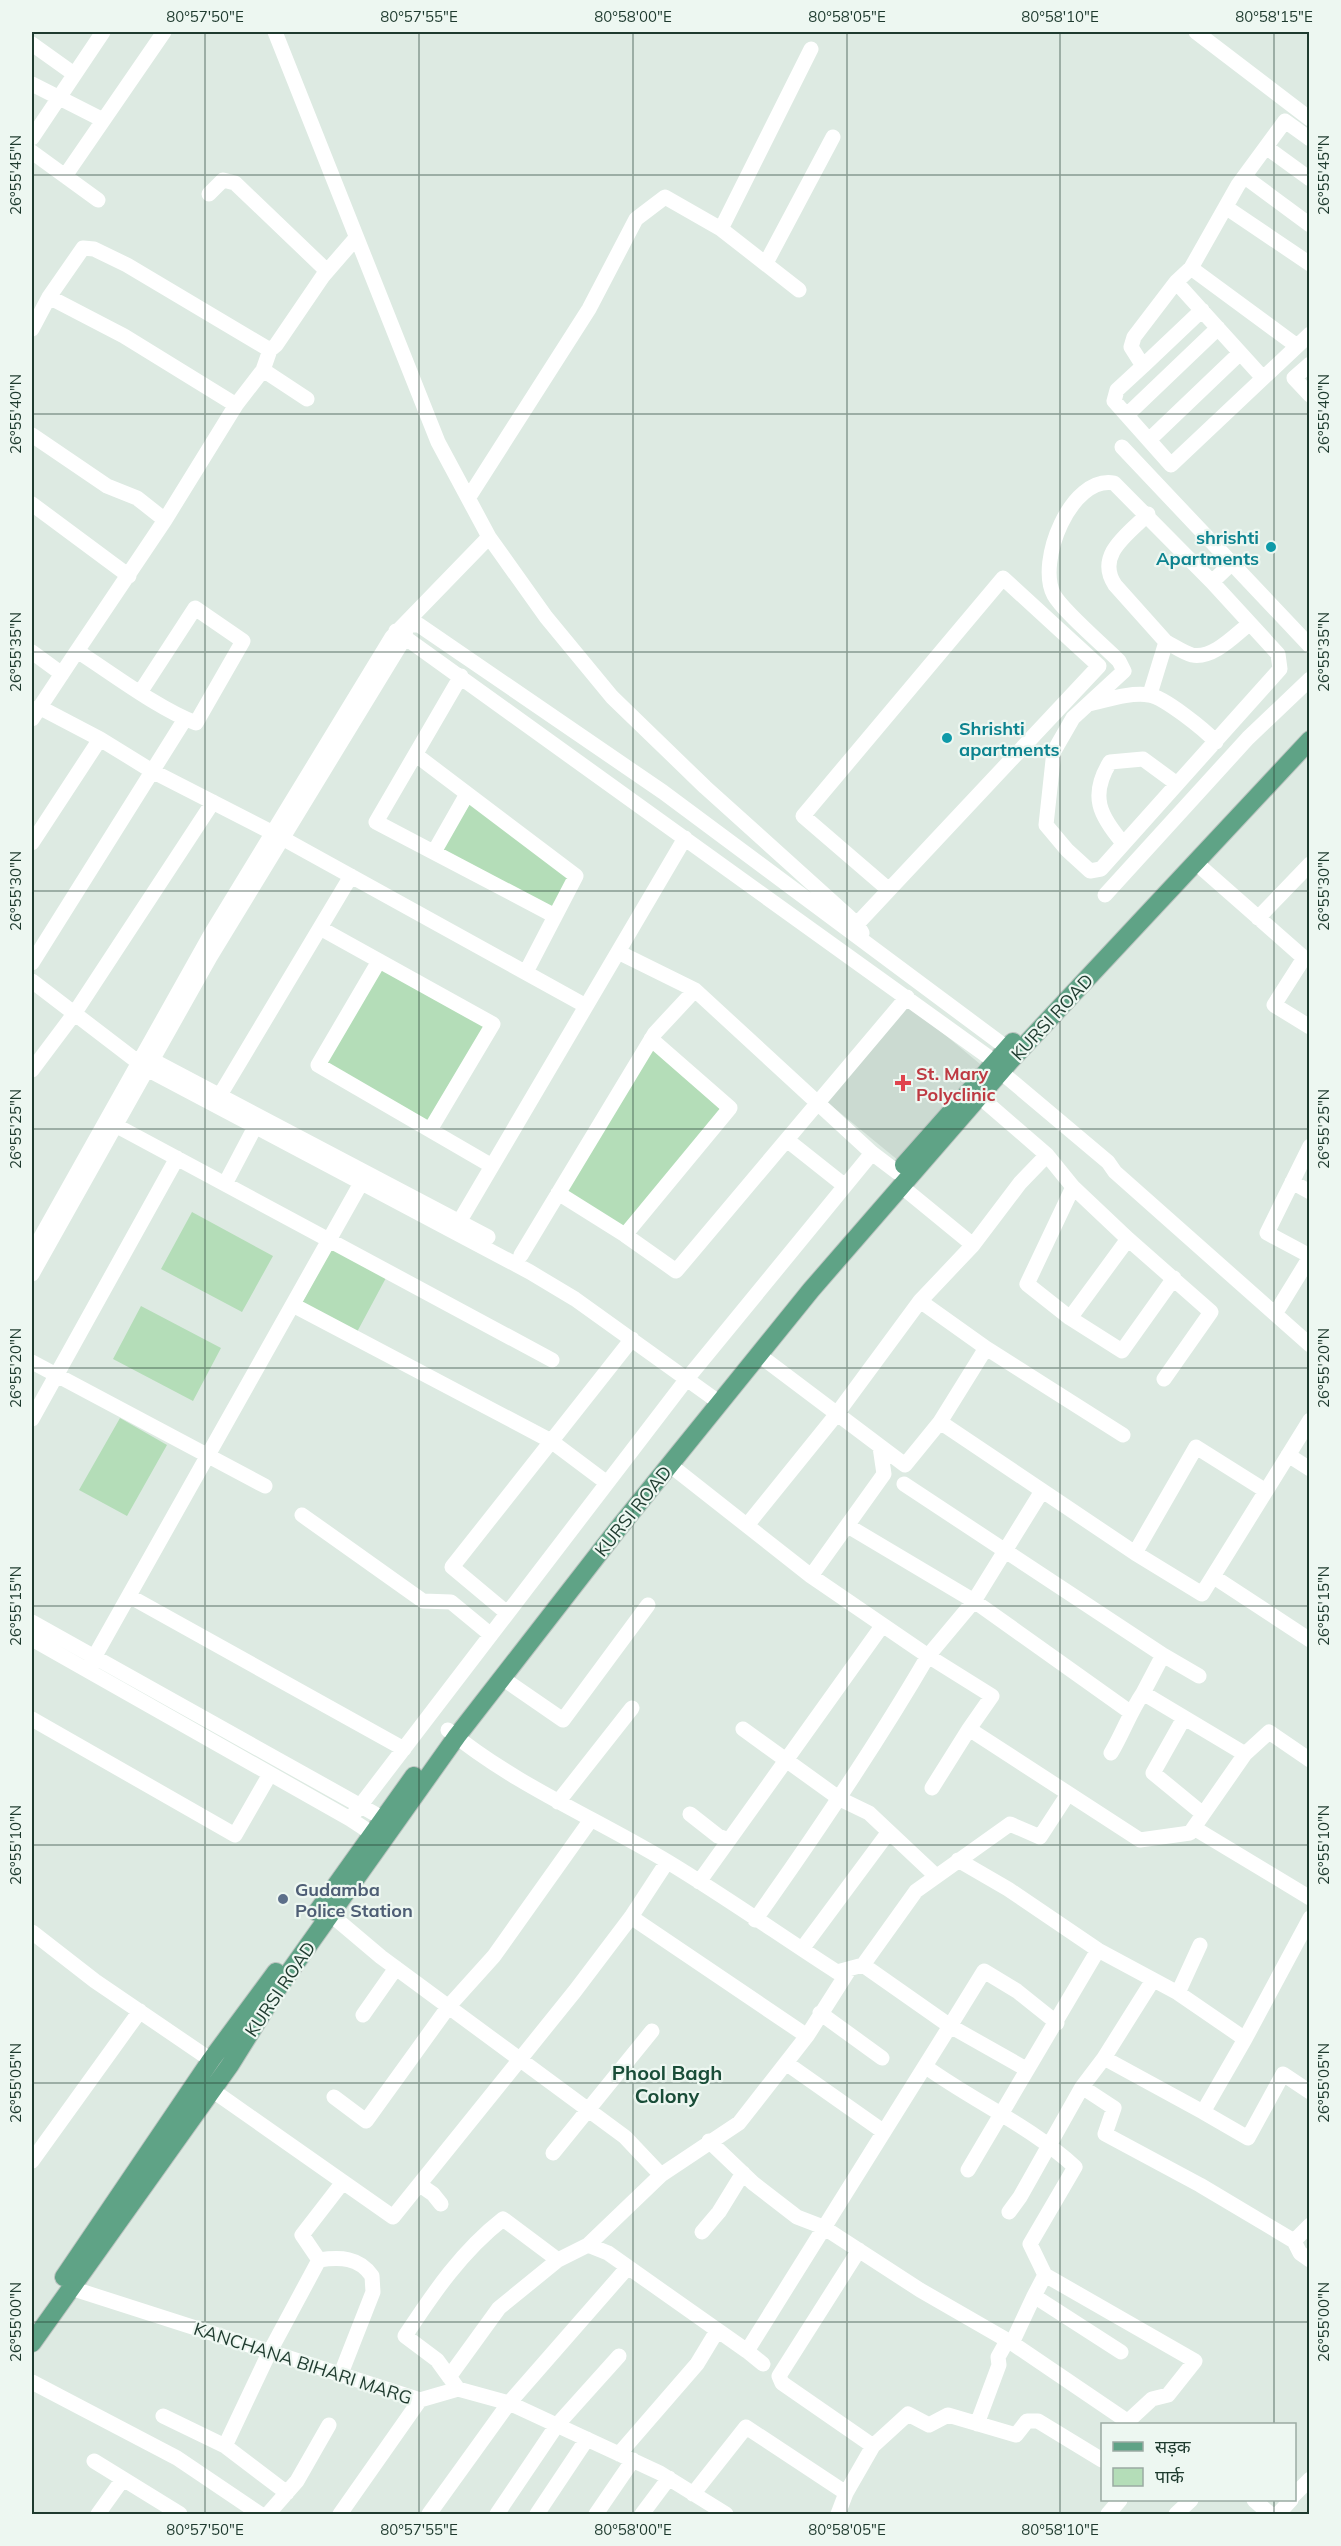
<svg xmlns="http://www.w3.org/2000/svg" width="1341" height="2546" font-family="Mulish,'Noto Sans Devanagari',sans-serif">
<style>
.built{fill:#cbdad1}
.green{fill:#b4ddb8}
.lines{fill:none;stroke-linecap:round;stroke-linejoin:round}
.major-casing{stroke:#bcc4c0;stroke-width:20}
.minor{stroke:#fff;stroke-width:15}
.major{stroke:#5fa386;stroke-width:18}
.ticks{fill:none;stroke:#1e3a2e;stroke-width:1.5;stroke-opacity:0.45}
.culture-dot{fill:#0f9aa8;stroke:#edf7f1;stroke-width:2}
.health-dot{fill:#e0444e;stroke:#edf7f1;stroke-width:2}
.service-dot{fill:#5c6f8a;stroke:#edf7f1;stroke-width:2}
.labels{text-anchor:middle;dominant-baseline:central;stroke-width:4.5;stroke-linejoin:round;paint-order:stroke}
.culture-label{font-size:18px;font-weight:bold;fill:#0d838f;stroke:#edf7f1;text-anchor:end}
.street-label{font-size:18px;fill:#1e3a2e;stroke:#edf7f1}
.health-label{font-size:18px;font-weight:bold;fill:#be3a42;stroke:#edf7f1;text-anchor:start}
.service-label{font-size:18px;font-weight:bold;fill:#4e5e75;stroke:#edf7f1;text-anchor:start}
.neighbourhood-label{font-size:20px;font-weight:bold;fill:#194d38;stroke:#edf7f1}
.neatline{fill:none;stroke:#1e3a2e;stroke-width:2}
.ticks-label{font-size:15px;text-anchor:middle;fill:#1e3a2e}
</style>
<rect width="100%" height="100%" fill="#ddeae2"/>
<path class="built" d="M 908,1004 L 980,1064 L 899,1161 L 827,1102 Z"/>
<path class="green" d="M 471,802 L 570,876 L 554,910 L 442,849 Z
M 382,969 L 486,1026 L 430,1122 L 325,1062 Z
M 652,1047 L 721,1110 L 626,1228 L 566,1191 Z
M 192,1212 L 273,1256 L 242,1312 L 161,1269 Z
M 332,1247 L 387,1276 L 357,1332 L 302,1303 Z
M 141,1306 L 221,1348 L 193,1401 L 113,1359 Z
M 120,1418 L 167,1445 L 127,1516 L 79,1490 Z"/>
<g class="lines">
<defs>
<path id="major" d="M 904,1165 L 1013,1042
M 317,1912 L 414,1776
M 64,2277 L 211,2060 L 276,1972
M 32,2343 L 230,2065 L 278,1988 L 457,1736 L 617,1530 L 811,1290 L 1010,1061 L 1310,740"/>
</defs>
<use href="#major" class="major-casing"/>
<path class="minor" d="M 1196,32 L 1310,119
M 32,44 L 74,74
M 32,84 L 103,120
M 32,138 L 103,32
M 1266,147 L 1310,179
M 32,152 L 98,200
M 65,176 L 164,32
M 1245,177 L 1310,225
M 209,194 L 223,180 L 235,183 L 327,271
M 1227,208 L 1310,264
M 721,229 L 811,49
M 766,263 L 833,137
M 1191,268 L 1238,185 L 1285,121 L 1310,139
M 1176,282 L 1134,337 L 1131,347 L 1143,366 L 1117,390 L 1114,401 L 1171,465 L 1310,334
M 49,297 L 124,336 L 236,405
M 32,329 L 49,297 L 83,248 L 94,249 L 127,265 L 270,350
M 1310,364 L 1294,378 L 1310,395
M 1143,366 L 1202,310
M 263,370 L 307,399
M 1263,378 L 1176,282 L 1191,268 L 1297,346
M 1127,415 L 1218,328
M 32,435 L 107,486 L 137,498 L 165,520
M 1149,440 L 1240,353
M 1122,447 L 1310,646
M 469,497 L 589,309 L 636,219 L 665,197 L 721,229 L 799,290
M 32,504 L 129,576
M 1148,514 C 1128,534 1095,555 1115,585 L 1166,642 L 1150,694
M 489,537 L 546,617 L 612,697 L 705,787 L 857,924 L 862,933
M 1212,582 L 1278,654 L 1280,669 L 1101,869 L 1090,871 L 1067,850 L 1046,825 L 1054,751 L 1073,718 L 1124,671 L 1119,661 C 1104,646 1063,611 1054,595 C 1036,562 1071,475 1114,483 L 1212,582 L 1232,563
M 396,631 L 994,1061 L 1010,1061 L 1007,1048 L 663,792 L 419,625 L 406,625
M 1166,642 C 1174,646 1184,653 1192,655 C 1213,659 1234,636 1249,624
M 77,651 L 165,520 L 236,405 L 263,370 L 270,350 L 276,345 L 323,276 L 356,238
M 32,652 L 62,674
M 461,676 L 376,822 L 555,916
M 1089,704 C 1107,700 1130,692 1149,695 C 1164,697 1205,730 1216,742
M 39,707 L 100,739
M 32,719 L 77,651 C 110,672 160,710 196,723 L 243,641 L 195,608 L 141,691
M 416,755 L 576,876 L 526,972
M 32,843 L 100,739 L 152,771 L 273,833 L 586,1006
M 1123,843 C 1100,816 1089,796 1110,762 L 1143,759 L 1177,784
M 434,852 L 467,794
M 1195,862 L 1304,958 L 1274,1005 L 1310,1027
M 1105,895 L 1248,738 L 1310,679
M 1258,918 L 1310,864
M 857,924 L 1099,666 L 1003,578 L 803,816 L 889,890
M 320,928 L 493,1024 L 430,1130
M 618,952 L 695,990 L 872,1153 L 897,1172
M 379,961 L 318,1065 L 492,1166
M 32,963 L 185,719
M 32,981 L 147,1069 L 530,1272 L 575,1299 L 720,1403
M 142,1061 L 152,1060 L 488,1237
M 32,1070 L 74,1014 L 213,802
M 1001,1072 L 1108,1162 L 1115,1172 L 1310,1345
M 220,1095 L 351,876
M 980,1097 L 1047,1155 L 1073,1187 L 1128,1239 L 1211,1312 L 1164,1379
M 115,1125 L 552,1360
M 787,1140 L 845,1186
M 1310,1146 L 1267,1233 L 1310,1256
M 1292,1182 L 1310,1192
M 225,1184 L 255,1127
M 1073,1187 L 1027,1284 L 1070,1318 L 1122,1351 L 1174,1278
M 558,1193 L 625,1235 L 676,1271 L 907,997
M 455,1229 L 685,838
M 625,1235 L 730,1108 L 651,1039
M 973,1245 L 1020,1183 L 1047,1155
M 32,1253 L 211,934 L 392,637 L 489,537 L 438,442 L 275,32
M 521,1255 L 655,1033 L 695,990
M 32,1274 L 210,957 L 405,637 L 406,628
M 293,1305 L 551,1441 L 607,1483
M 1275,1314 L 1310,1257
M 1070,1318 L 1128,1239
M 986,1348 L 1123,1435
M 759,1355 L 905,1465 L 940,1422 L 986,1348 L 920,1301 L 973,1245 L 901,1186
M 32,1362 L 265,1486
M 32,1419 L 177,1158
M 940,1422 L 1135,1553 L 1196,1447 L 1266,1491 L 1202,1594 L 1135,1553
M 1288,1455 L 1310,1469
M 670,1465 L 811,1576 L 928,1656 L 974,1601 L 1042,1491
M 1266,1491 L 1310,1420
M 302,1515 L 423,1601 L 451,1602 L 491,1635
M 748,1524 L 836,1415 L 920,1301
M 848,1526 L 974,1601 L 1130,1712
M 811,1576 L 884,1474 L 880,1447
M 1214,1577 L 1310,1640
M 129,1596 L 404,1749
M 507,1613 L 452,1567 L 632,1339
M 32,1622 L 393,1824
M 32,1639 L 350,1819 L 382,1840
M 1163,1655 L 1199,1676
M 87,1670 L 365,1176
M 502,1678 L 563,1720 L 648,1605
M 1184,1718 L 1153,1773 L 1203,1814
M 32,1719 L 235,1835 L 270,1774
M 743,1729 L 840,1799 L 869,1813 L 936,1876
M 448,1730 C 515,1785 595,1818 668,1862 C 726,1897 781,1936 837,1972 L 863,1965 L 950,2026 L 747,2351 L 608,2253 L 588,2245 L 558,2260 L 503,2219 C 462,2251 434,2292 405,2336 L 437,2360 L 458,2389
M 1111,1753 C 1123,1733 1130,1712 1143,1693
M 1245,1754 L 1269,1732 L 1310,1760
M 932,1788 L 969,1729
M 558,1802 L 632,1708
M 690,1814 L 718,1836 L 729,1840
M 350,1819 L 686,1380 L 872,1153
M 1194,1828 L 1310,1898
M 958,1860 L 1008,1889 L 1098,1950 L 1178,1993 L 1245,2039 L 1203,2112 L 1104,2058 L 1153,1980
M 699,1882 L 882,1626
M 323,1908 L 381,1957 L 625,2137 L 661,2175
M 631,1917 L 807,2036
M 755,1920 C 816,1834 875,1747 928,1656 L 992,1696 L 969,1729 L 1140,1840 L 1190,1833 L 1245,1754 L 1143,1693 L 1163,1655 L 904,1484
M 32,1932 L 95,1981 L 211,2060
M 802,1949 L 888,1833
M 863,1965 L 916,1891 L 1010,1824 L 1040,1837 L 1068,1794
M 1178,1993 L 1200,1945
M 820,2013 L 882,2058
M 363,2015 L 396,1968
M 1245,2039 L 1310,1918
M 786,2063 L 884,2132
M 926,2067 C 975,2102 1030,2126 1075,2167 L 1030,2244 L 1045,2275 L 1034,2296
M 1026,2069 L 950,2026 L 984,1971 L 1017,1991 L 1057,2023
M 1082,2087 L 1114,2108 L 1105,2134 L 1200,2185 L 1294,2241 L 1310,2225
M 212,2090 L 393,2217 L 575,1991 L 631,1917 L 667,1862
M 334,2097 L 366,2121 L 449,2006 L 494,1956 L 590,1821
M 1203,2112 L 1248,2138 L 1283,2074 L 1310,2092
M 709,2141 L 753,2183 L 797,2217 L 823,2227 L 920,2290 L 1012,2343 L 1034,2296 L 1121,2352
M 553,2153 L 652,2031
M 32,2161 L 140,2011
M 968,2170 L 1098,1950
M 420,2185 L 433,2194 L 441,2204
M 1009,2212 L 1020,2197 L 1082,2087 L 1104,2058
M 702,2232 L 719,2212 L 743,2173
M 1294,2241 L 1300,2253 L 1310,2260
M 588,2245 L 661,2175 L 739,2123 L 807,2036 L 849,1970
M 319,2260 C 340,2257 359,2257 372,2276 L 373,2292 L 340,2376
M 319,2260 L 302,2235 L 343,2182
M 1045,2275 L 1195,2361 L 1168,2395 L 1152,2399 L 1125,2424
M 71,2288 L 420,2400 L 458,2389 L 509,2403 L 660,2473 L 726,2514
M 1012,2343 L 1124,2419 L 1124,2424
M 747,2351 L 763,2364
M 449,2377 L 499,2308 L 558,2260
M 32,2382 L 177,2458 L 260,2514
M 163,2416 L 225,2446 L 287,2493
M 977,2424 L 999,2365 L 998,2357 L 1007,2341
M 225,2446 L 269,2353 L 319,2260
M 873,2446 L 908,2414 L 929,2425 L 948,2415 L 1016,2435 L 1027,2421 L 1038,2421 L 1102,2460
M 619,2454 L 697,2364 L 717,2331
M 94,2461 L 180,2514
M 693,2494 L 746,2427 L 846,2493 L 873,2446 L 782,2383 L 779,2376 L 859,2250
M 1294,2495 L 1310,2479
M 1254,2500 L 1270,2514
M 98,2514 L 123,2479
M 268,2514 L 297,2481 L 329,2425
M 340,2514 L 420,2400
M 429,2514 L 509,2403 L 628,2267
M 497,2514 L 557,2425 L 619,2356
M 537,2514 L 587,2439
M 596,2514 L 633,2460
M 642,2514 L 669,2478
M 838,2514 L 846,2493
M 1108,2514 L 1120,2500
M 1176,2514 L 1191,2500
M 1278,2514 L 1291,2500"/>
<use href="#major" class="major"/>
</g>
<path class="ticks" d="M 205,32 L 205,2514M 419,32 L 419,2514M 633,32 L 633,2514M 847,32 L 847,2514M 1060,32 L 1060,2514M 1274,32 L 1274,2424M 32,175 L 1310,175M 32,414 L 1310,414M 32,652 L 1310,652M 32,891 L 1310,891M 32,1129 L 1310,1129M 32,1368 L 1310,1368M 32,1606 L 1310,1606M 32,1845 L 1310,1845M 32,2083 L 1310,2083M 32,2322 L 1310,2322M 1274,2500 L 1274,2514"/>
<g class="culture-dot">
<circle cx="1271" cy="547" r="6"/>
<circle cx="947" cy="738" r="6"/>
</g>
<path class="health-dot" d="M900 1074h6v6h6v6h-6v6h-6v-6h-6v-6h6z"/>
<circle class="service-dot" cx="283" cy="1899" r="6"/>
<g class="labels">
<g class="culture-label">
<text x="1259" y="537">shrishti<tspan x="1259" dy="21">Apartments</tspan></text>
<text x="959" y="728" text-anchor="start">Shrishti<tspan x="959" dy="21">apartments</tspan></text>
</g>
<g class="street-label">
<text transform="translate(1052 1017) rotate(-47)">KURSI ROAD</text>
<text transform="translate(633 1511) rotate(-51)">KURSI ROAD</text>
<text transform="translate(280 1989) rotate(-56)">KURSI ROAD</text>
<text transform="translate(303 2363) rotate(18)">KANCHANA BIHARI MARG</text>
</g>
<g class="health-label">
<text x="916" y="1073">St. Mary<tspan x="916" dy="21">Polyclinic</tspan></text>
</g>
<g class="service-label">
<text x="295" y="1889">Gudamba<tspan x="295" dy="21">Police Station</tspan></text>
</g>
<g class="neighbourhood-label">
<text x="667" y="2072">Phool Bagh<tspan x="667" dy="23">Colony</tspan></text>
</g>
</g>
<rect width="1341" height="2546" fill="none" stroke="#edf7f1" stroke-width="66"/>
<rect x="1101" y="2423" width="195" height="78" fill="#edf7f1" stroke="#9aaba3" stroke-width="1.5"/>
<rect x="1113" y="2442" width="30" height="9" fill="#5fa386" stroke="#9aaba3" stroke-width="1.5"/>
<text x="1155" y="2453" font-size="18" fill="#1e3a2e">सड़क</text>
<rect x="1113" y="2468" width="30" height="18" fill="#b4ddb8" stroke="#9aaba3" stroke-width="1.5"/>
<text x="1155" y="2483" font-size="18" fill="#1e3a2e">पार्क</text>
<rect x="33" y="33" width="1275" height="2480" class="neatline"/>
<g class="ticks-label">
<text x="205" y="22">80°57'50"E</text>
<text x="419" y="22">80°57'55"E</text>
<text x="633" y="22">80°58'00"E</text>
<text x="847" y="22">80°58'05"E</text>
<text x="1060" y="22">80°58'10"E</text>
<text x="1274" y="22">80°58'15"E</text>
<text transform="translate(16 175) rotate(-90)" y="5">26°55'45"N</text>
<text transform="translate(1324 175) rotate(-90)" y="5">26°55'45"N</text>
<text transform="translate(16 414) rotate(-90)" y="5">26°55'40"N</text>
<text transform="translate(1324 414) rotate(-90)" y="5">26°55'40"N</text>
<text transform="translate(16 652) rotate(-90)" y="5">26°55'35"N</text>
<text transform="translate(1324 652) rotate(-90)" y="5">26°55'35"N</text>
<text transform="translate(16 891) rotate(-90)" y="5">26°55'30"N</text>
<text transform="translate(1324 891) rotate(-90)" y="5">26°55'30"N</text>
<text transform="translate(16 1129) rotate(-90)" y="5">26°55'25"N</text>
<text transform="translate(1324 1129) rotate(-90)" y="5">26°55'25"N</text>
<text transform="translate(16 1368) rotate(-90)" y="5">26°55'20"N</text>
<text transform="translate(1324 1368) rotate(-90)" y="5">26°55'20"N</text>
<text transform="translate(16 1606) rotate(-90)" y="5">26°55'15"N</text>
<text transform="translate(1324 1606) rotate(-90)" y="5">26°55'15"N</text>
<text transform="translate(16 1845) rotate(-90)" y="5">26°55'10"N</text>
<text transform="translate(1324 1845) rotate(-90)" y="5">26°55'10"N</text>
<text transform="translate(16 2083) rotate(-90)" y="5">26°55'05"N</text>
<text transform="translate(1324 2083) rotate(-90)" y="5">26°55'05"N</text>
<text transform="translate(16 2322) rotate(-90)" y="5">26°55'00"N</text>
<text transform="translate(1324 2322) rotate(-90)" y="5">26°55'00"N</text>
<text x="205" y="2535">80°57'50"E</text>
<text x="419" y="2535">80°57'55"E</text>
<text x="633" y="2535">80°58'00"E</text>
<text x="847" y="2535">80°58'05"E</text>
<text x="1060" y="2535">80°58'10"E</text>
</g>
</svg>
